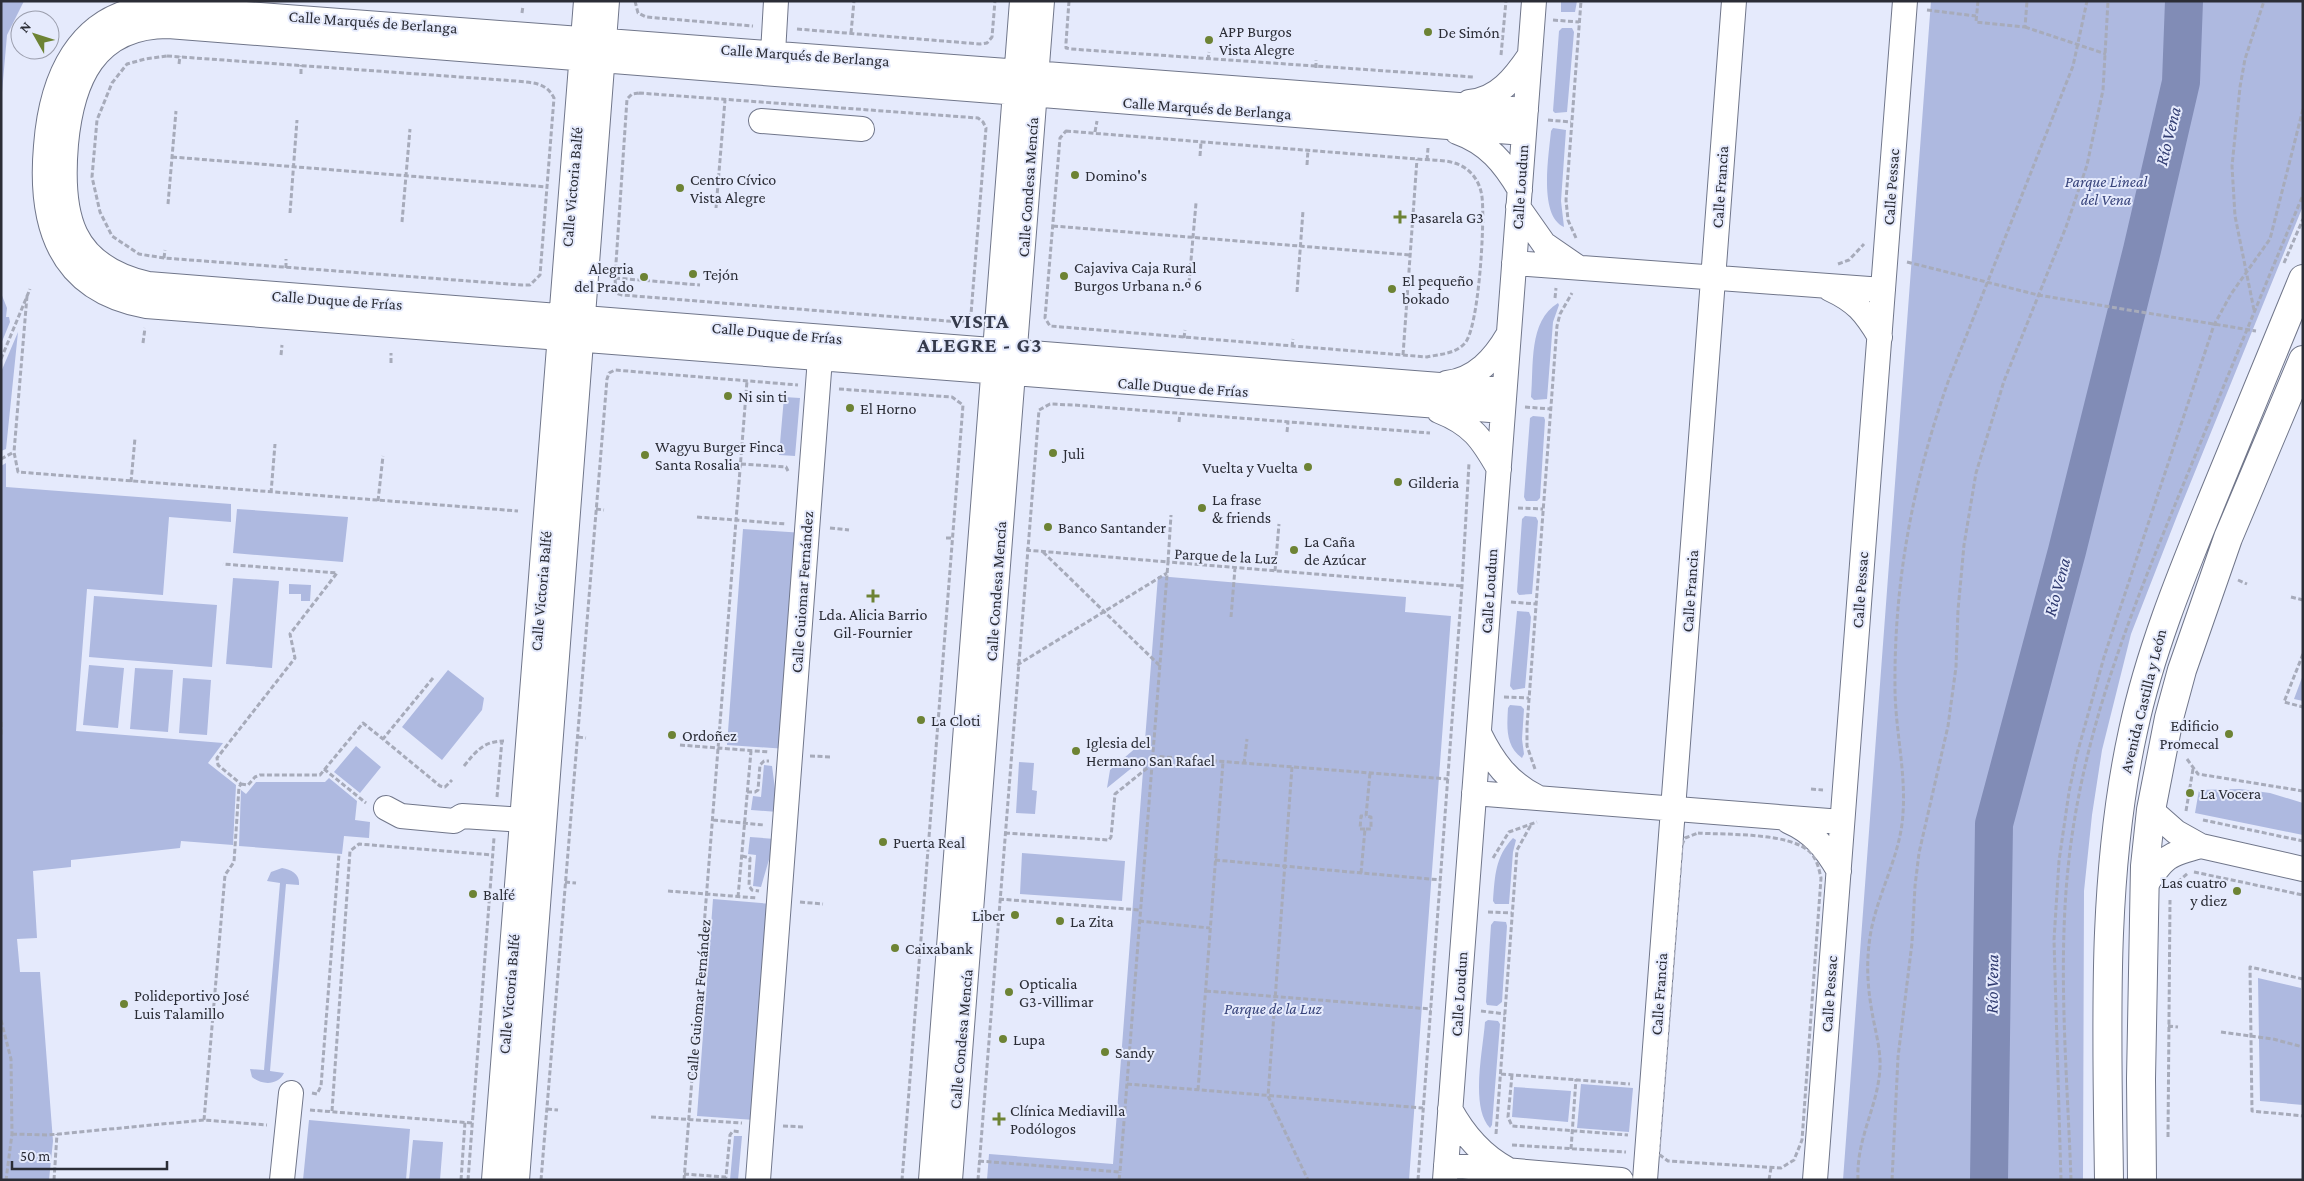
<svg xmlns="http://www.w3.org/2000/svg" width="2304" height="1181" font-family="'Crimson Pro',serif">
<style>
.green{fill:#aeb9e0}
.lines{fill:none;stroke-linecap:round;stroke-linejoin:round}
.river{stroke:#818cb6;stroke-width:38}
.minor-casing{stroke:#70768a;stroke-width:26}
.major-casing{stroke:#70768a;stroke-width:30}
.path{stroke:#a7abba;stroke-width:3;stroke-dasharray:5 2.5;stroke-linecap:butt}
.minor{stroke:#fff;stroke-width:24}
.major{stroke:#fff;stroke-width:28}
.poi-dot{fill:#6d8334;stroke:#e5eafc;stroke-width:2}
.labels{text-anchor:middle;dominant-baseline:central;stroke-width:4;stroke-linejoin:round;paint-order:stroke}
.street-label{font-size:16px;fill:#2b2d36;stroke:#e5eafc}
.poi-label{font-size:16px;fill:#2b2d36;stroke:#e5eafc;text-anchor:start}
.park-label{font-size:16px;font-style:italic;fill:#38447b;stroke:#e5eafc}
.water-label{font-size:18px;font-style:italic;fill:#2e396f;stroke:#e5eafc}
.district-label{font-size:21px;font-weight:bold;letter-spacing:1px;fill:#353a4b;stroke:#e5eafc}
</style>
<rect width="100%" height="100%" fill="#e5eafc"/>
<path class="green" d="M 1,1 L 24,1 L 7,35 L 1,104 Z
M 1561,1 L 1577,1 L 1575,12 L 1561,12 Z
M 1931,1 L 2303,1 L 2303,206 L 2177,516 L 2131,634 L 2102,750 L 2092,815 L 2084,891 L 2083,1180 L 1843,1180 Z
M 1562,28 L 1572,28 L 1574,32 L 1567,112 L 1555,113 L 1553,111 L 1559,31 Z
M 1553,128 L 1566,130 L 1561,201 L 1564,227 C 1538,216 1549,154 1551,131 Z
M 1,293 L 7,308 L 6,317 L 9,317 L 10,322 L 1,344 Z
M 1558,303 L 1559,305 L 1553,322 L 1547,399 L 1534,400 L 1531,397 C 1534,366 1528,321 1558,303 Z
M 18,332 L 6,449 L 1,451 L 1,372 Z
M 784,397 L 800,398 L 795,456 L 779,455 Z
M 1533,416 L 1544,417 L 1545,420 L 1540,498 L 1537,501 L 1526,501 L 1524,497 L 1530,418 Z
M 6,463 L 6,487 L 231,504 L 231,522 L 169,517 L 163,595 L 87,589 L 76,731 L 223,743 L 208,763 L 236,785 L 233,845 L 181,841 L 180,848 L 71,860 L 71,867 L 33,871 L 37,938 L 17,939 L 20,972 L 40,972 L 53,1141 L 49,1180 L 1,1180 L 1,466 Z
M 237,509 L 348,517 L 343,562 L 233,553 Z
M 1525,516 L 1536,517 L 1538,521 L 1532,594 L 1519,595 L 1517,592 L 1522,519 Z
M 743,529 L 804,533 L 787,749 L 727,745 Z
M 1158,576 L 1406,597 L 1405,612 L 1451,616 L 1409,1180 L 987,1180 L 989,1154 L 1113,1164 L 1144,758 L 1107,788 L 1110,770 L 1145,740 Z
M 233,578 L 279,581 L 272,668 L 226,664 Z
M 289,584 L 311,585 L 310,601 L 301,601 L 301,594 L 289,594 Z
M 94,596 L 217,605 L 212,667 L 89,657 Z
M 1517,611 L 1529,612 L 1531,617 L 1525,688 L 1513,690 L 1510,686 Z
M 89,665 L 124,668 L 118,728 L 83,725 Z
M 135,668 L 173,670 L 168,732 L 130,729 Z
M 448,670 L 484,698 L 482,710 L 442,760 L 402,727 Z
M 2303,675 L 2303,701 L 2294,699 Z
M 183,678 L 211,680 L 207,735 L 179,733 Z
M 1510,705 L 1521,706 L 1524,709 L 1522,739 L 1524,754 L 1522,758 C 1505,746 1507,726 1508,708 Z
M 356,746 L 381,767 L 360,793 L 334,772 Z
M 1019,762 L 1034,763 L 1032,790 L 1037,791 L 1035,814 L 1016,813 Z
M 764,765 L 772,766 L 778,812 L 751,810 L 753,796 L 761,797 Z
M 329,778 L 357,801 L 355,820 L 370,822 L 369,838 L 344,836 L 342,854 L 239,846 L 241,790 L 246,794 L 256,782 L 325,782 Z
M 2240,789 L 2270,793 L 2303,803 L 2303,835 L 2195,813 L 2199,790 Z
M 750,837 L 775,839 L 761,887 L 753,886 L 756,855 L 748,854 Z
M 1513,838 L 1516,840 L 1513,852 L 1509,904 L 1495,904 L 1493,901 C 1495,876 1495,857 1513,838 Z
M 1022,853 L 1125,861 L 1122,901 L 1020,894 Z
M 282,868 C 292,870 300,874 299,885 L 286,884 L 270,1071 L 284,1073 C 278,1086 261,1085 252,1077 L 250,1069 L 264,1070 L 280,883 L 267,881 L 271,872 Z
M 713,899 L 772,904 L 755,1120 L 697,1116 Z
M 1494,921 L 1506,922 L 1507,926 L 1502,1002 L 1497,1006 L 1487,1005 L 1486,1002 L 1491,925 Z
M 2258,978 L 2301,988 L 2303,1105 L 2260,1101 Z
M 1488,1020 L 1498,1021 L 1500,1024 L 1492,1125 L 1490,1128 C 1470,1107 1483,1050 1485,1022 Z
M 1581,1084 L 1633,1088 L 1629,1132 L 1577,1128 Z
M 1514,1087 L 1571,1091 L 1568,1122 L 1512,1117 Z
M 309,1120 L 410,1129 L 406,1180 L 303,1180 Z
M 734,1136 L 742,1136 L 738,1180 L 730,1180 Z
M 413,1140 L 443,1142 L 440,1180 L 409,1180 Z"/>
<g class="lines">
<path class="river" d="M 1989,1180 L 1994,824 L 2067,551 L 2142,250 L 2181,82 L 2184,1"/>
<defs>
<path id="minor" d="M 773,53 L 776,1
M 1469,102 C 1498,100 1515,77 1530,55
M 761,121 L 862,129
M 1457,132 C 1488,143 1504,163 1520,190
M 1518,207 L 1544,244 L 1576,266
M 1514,263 L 1883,290
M 1830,289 C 1856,301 1865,312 1880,337
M 1447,383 C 1476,379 1494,359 1508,335
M 1504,390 L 148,284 C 70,266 60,215 66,144 C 72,81 94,26 168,26 L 1524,133
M 1439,411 C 1472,424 1482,439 1499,469
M 1503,411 L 146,306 C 59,290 39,225 46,146 C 51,80 77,14 153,7 L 1526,110
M 1479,733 C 1493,762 1508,782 1537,797
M 1474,793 L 1842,822
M 386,808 L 401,816 L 454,821 L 462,816 L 509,819
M 2151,810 L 2176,832 L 2201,846 L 2303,869
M 1788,821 C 1813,832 1825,847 1839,871
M 2145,886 C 2164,857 2168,854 2201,846
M 1450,1109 C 1464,1135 1481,1155 1507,1169
M 1446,1165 L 1621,1180
M 282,1180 L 291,1093
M 494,1180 L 586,1
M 517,1180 L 607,1
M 758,1180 L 820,358
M 931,1180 L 1022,1
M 950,1180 L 1042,1
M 1445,1180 L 1534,1
M 1645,1180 L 1734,1
M 1815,1180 L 1905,1"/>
<path id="major" d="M 2109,1180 C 2107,1031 2101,877 2133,731 C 2150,651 2181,576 2212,500 C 2242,427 2272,353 2303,279
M 2142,1180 L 2141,1079 L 2145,866 L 2151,810 L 2169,718 L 2182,670 L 2228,538 L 2303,360"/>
</defs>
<use href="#minor" class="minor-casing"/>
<use href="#major" class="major-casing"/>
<path class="path" d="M 635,1 L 638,13 L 646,17 L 753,26
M 1069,1 L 1066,43 L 1066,48 L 1071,49 L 1473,77
M 1978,1 L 1976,22 L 2025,27 L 2027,1
M 1927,10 L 1976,16
M 522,13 L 523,6
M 1553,20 L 1579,22
M 2025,27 L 2106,54
M 797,29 L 980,44 L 987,43 L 992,37 L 995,1
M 851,33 L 854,1
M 1501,55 L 1506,1
M 167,56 L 516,81 C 533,83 546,82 554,98 L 540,275 L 530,285 L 522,285 L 164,258 L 139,254 L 112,236 L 100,212 L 92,177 L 97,120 L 112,83 L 127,64 L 145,59 Z
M 1208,60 L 1209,52
M 179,64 L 180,56
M 1316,68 L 1316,60
M 301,74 L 301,65
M 639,93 L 978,118 L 983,122 L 986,128 L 971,314 L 966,320 L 960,322 L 622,295 L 616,293 L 615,278 L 627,99 L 632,94 Z
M 1548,120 L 1571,122
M 1066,131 L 1417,159 C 1436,161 1457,158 1471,173 C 1477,179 1481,188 1482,197 C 1485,221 1479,327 1465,343 C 1455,354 1441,354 1427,357 L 1050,326 L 1045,318 L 1060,138 Z
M 1095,132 L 1097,121
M 1200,156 L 1201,142
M 172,157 L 547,187
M 1427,160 L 1428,148
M 1307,165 L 1308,150
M 168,204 L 176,111
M 716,208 L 725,100
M 290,213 L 297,120
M 402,222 L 410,129
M 1053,226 L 1410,255
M 1576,238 L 1568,220 L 1566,200 L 1581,1
M 164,258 L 165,250
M 1907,262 L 2038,295 L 2256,331
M 2284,263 L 2303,219
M 1838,264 L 1849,260 L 1864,244
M 286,268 L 286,259
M 615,278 L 700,285
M 1189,283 L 1196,203
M 1297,292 L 1303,211
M 27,296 L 14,452 L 18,472 L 518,511
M 1555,298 L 1556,288
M 2254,310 L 2235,216 L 2232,166 L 2240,87 L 2245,59 L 2264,1
M 1184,338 L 1185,330
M 143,343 L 145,328
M 1292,347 L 1293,339
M 281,355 L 282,345
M 1403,355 L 1417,159
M 1,359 L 30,289
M 391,363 L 391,353
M 839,389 L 952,397 L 963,405 L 902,1180
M 1525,407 L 1551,409
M 1179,422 L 1180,414
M 1287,432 L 1288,422
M 1,459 L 14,452
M 741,464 L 786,467 L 788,471
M 131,482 L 135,438
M 271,493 L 275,444
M 378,501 L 383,456
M 1518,508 L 1543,509
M 596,509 L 604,510
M 697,517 L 786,524
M 830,528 L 849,530
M 946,538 L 953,538
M 1026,550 L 1168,562 L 1171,515
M 1043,552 L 1159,665
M 1275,571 L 1279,524
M 2238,580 L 2247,584
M 2291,597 L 2303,600
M 1511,602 L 1536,604
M 1231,617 L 1235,568
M 2303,654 L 2284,702 L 2303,707
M 1017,665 L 1167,573
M 433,678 L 383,739 L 440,786 L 445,787 L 452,780
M 1504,697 L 1529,698
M 1,722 L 1,735
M 578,737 L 586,738
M 680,745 L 769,752
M 810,756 L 832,757
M 1152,756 L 1448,779
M 2187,759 L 2198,774 L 2303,791
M 1244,764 L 1247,739
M 464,766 C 476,751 484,741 504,741
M 1292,767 L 1268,1096 L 1308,1180
M 324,769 L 366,803
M 1535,769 L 1527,746 L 1527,726 L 1557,326 L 1560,314 L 1572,293
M 241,784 L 248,785 L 255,777 L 260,775 L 320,775 L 363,723 L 383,739
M 1811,789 L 1823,790
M 747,792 L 755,792 L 758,790 L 760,765 L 764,761 L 769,761
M 497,797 L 502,740
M 2186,811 L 2193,769
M 713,820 L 764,825
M 2203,820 L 2303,841
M 1365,829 L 1360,829 L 1361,816 L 1366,816
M 1005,833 L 1109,840 L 1111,837 L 1115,794 L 1151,765
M 1698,833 C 1727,835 1791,832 1811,853 C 1817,860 1819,869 1821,878 L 1802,1140 L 1794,1160 L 1781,1168 L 1668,1161 L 1660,1155 L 1659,1151 L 1682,845 L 1685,838 Z
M 742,856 L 750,858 L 749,886 L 752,890 L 759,891
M 1493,858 L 1509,832 L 1537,822
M 1215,860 L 1441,880
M 2194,872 L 2303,895
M 1361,873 L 1365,829 L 1371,829 L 1371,817 L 1366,816 L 1370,773
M 565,882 L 576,883
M 2172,887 L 2188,873
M 668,891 L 757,898
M 738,897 L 751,751
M 999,899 L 1140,910
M 800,902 L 823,904
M 1488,912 L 1512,913
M 1139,921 L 1210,928
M 2303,979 L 2250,967 L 2252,1111 L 2303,1116
M 1206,991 L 1431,1009
M 1481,1011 L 1505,1014
M 1,1020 L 11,1059 L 12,1134 L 6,1180
M 2168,1026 L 2178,1027
M 2221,1032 L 2273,1039 L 2303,1047
M 1501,1074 L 1630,1084
M 1512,1075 L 1508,1117 L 1512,1126 L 1628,1135
M 1127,1084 L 1423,1108
M 1198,1090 L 1223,762
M 312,1093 L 317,1094 L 321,1086 L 339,854
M 547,1109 L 558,1110
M 310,1110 L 472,1123
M 332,1111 L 350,851 L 359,844 L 493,855
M 651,1117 L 742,1123
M 204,1120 L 225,875 L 234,862 L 239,787 L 241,784 L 218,765 L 217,758 L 295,658 L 290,634 L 337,573 L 223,564
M 783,1126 L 804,1127
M 12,1134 L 48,1135 L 204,1120 L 267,1125
M 1496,1134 L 1517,850 L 1532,823
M 2168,1137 L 2170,900
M 1512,1145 L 1626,1152
M 1571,1149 L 1576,1079
M 979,1161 L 1120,1172 L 1168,562 L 1462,586
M 684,1174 L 726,1177 L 730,1135 L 733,1131 L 741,1132
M 54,1180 L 57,1134
M 461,1180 L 465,1122
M 468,1180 L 494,838
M 541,1180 L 607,379 L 609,373 L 615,370 L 798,385
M 684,1180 L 747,381
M 978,1180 L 1039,410 L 1050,404 L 1074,405 L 1430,433
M 1119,1180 L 1120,1172
M 1418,1180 L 1462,586 L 1469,463
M 1769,1180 L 1771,1168
M 1858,1180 C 1856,1138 1878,1107 1880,1068 C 1881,1050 1875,1030 1872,1012 C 1867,984 1866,959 1871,931 C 1879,890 1901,854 1903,813 C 1906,771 1895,729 1895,687 C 1894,582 1913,481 1948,382 L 2073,66 L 2087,1
M 1892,1180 L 1898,1057 L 1912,943 L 1915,886 L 1919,853 L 1948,726 L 1956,667 L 1958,610 L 1964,545 L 1976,473 L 2004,381 L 2066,227 L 2087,165 L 2103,90 L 2108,1
M 2061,1180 L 2054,940 L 2059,861 L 2069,792 L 2077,754 L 2104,657 L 2214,325 L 2231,294 L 2270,239 L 2303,109
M 2071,1180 C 2067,1064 2055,945 2073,829 C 2091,711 2134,605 2179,495 C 2220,395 2261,295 2303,195"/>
<use href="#minor" class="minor"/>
<use href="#major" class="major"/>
</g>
<g class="poi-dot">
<circle cx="1428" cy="32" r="5"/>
<circle cx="1209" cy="40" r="5"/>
<circle cx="1075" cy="175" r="5"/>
<circle cx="680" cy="188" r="5"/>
<path d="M1397.5 209.5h5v5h5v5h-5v5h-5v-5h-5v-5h5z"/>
<circle cx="693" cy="274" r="5"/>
<circle cx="1064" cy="276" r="5"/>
<circle cx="644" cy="277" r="5"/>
<circle cx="1392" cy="289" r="5"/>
<circle cx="728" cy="396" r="5"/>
<circle cx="850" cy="408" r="5"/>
<circle cx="1053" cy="453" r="5"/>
<circle cx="645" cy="455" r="5"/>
<circle cx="1308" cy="467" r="5"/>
<circle cx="1398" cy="482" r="5"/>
<circle cx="1202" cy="508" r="5"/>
<circle cx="1048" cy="527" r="5"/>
<circle cx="1294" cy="550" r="5"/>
<path d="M870.5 588.5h5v5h5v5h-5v5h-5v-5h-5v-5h5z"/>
<circle cx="921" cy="720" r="5"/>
<circle cx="2229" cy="734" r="5"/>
<circle cx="672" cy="735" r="5"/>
<circle cx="1076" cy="751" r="5"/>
<circle cx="2190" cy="793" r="5"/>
<circle cx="883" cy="842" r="5"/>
<circle cx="2237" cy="891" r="5"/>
<circle cx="473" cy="894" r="5"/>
<circle cx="1015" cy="915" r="5"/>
<circle cx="1060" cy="921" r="5"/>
<circle cx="895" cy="948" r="5"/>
<circle cx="1009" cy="992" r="5"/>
<circle cx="124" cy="1004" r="5"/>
<circle cx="1003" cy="1039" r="5"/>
<circle cx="1105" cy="1052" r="5"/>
<path d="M996.5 1111.5h5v5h5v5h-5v5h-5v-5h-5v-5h5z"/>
</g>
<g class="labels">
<g class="street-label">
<text transform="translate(373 22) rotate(4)">Calle Marqués de Berlanga</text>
<text transform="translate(805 55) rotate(4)">Calle Marqués de Berlanga</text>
<text transform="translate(1207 108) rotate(4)">Calle Marqués de Berlanga</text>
<text transform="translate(572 187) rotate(-85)">Calle Victoria Balfé</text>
<text transform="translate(1028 187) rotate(-86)">Calle Condesa Mencía</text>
<text transform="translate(1520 187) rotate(-86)">Calle Loudun</text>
<text transform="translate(1720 187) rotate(-86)">Calle Francia</text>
<text transform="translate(1891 187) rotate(-86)">Calle Pessac</text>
<text transform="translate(337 300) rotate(4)">Calle Duque de Frías</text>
<text transform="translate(777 333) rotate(5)">Calle Duque de Frías</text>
<text transform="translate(1183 387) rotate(4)">Calle Duque de Frías</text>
<text transform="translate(1226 556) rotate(3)">Parque de la Luz</text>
<text transform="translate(1860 590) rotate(-86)">Calle Pessac</text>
<text transform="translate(541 591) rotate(-85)">Calle Victoria Balfé</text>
<text transform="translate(996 591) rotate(-86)">Calle Condesa Mencía</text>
<text transform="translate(1489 591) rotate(-86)">Calle Loudun</text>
<text transform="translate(1690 591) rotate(-86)">Calle Francia</text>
<text transform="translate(802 592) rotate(-86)">Calle Guiomar Fernández</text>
<text transform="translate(2143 701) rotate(-76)">Avenida Castilla y León</text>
<text transform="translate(509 994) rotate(-85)">Calle Victoria Balfé</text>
<text transform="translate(1459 994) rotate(-86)">Calle Loudun</text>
<text transform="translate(1659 994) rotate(-86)">Calle Francia</text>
<text transform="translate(1829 994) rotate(-86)">Calle Pessac</text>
<text transform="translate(698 1000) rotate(-85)">Calle Guiomar Fernández</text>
<text transform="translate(961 1039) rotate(-85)">Calle Condesa Mencía</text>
</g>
<g class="poi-label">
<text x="1219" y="31">APP Burgos<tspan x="1219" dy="18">Vista Alegre</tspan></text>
<text x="1438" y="32">De Simón</text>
<text x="1085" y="175">Domino's</text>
<text x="690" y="179">Centro Cívico<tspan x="690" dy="18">Vista Alegre</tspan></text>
<text x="1410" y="217">Pasarela G3</text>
<text x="1074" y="267">Cajaviva Caja Rural<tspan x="1074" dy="18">Burgos Urbana n.º 6</tspan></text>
<text x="634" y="268" text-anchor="end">Alegria<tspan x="634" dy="18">del Prado</tspan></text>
<text x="703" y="274">Tejón</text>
<text x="1402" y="280">El pequeño<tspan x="1402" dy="18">bokado</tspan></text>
<text x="738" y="396">Ni sin ti</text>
<text x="860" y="408">El Horno</text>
<text x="655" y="446">Wagyu Burger Finca<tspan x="655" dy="18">Santa Rosalia</tspan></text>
<text x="1063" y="453">Juli</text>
<text x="1298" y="467" text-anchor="end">Vuelta y Vuelta</text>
<text x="1408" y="482">Gilderia</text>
<text x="1212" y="499">La frase<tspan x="1212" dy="18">&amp; friends</tspan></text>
<text x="1058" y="527">Banco Santander</text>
<text x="1304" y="541">La Caña<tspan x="1304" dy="18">de Azúcar</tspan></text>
<text x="873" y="614" text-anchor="middle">Lda. Alicia Barrio<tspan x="873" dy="18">Gil-Fournier</tspan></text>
<text x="931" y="720">La Cloti</text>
<text x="2219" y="725" text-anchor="end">Edificio<tspan x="2219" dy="18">Promecal</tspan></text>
<text x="682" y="735">Ordoñez</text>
<text x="1086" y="742">Iglesia del<tspan x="1086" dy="18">Hermano San Rafael</tspan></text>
<text x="2200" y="793">La Vocera</text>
<text x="893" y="842">Puerta Real</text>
<text x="2227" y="882" text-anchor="end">Las cuatro<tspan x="2227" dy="18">y diez</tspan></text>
<text x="483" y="894">Balfé</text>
<text x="1005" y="915" text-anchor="end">Liber</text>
<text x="1070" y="921">La Zita</text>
<text x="905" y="948">Caixabank</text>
<text x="1019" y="983">Opticalia<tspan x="1019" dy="18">G3-Villimar</tspan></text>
<text x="134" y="995">Polideportivo José<tspan x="134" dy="18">Luis Talamillo</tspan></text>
<text x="1013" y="1039">Lupa</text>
<text x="1115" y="1052">Sandy</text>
<text x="1010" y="1110">Clínica Mediavilla<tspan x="1010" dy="18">Podólogos</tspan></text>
</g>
<g class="park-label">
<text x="2106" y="181">Parque Lineal<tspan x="2106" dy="18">del Vena</tspan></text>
<text x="1273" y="1008">Parque de la Luz</text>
</g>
<g class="water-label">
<text transform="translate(2168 136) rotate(-76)">Río Vena</text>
<text transform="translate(2057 587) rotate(-75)">Río Vena</text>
<text transform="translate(1992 984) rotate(-89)">Río Vena</text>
</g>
<g class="district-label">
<text x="980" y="321">VISTA<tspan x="980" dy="24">ALEGRE - G3</tspan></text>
</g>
</g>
<rect width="2304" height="1181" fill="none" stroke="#2b2d36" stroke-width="5"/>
<g transform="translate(35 35) rotate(309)"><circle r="24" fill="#e5eafc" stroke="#9b9ead"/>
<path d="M0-4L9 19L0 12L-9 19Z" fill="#6d8334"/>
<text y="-8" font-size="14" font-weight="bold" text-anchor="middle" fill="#2b2d36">N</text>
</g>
<path d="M12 1161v8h155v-8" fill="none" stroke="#2b2d36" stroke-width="2.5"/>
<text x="20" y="1161" font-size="15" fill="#2b2d36" stroke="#e5eafc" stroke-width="4" paint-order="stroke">50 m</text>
</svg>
